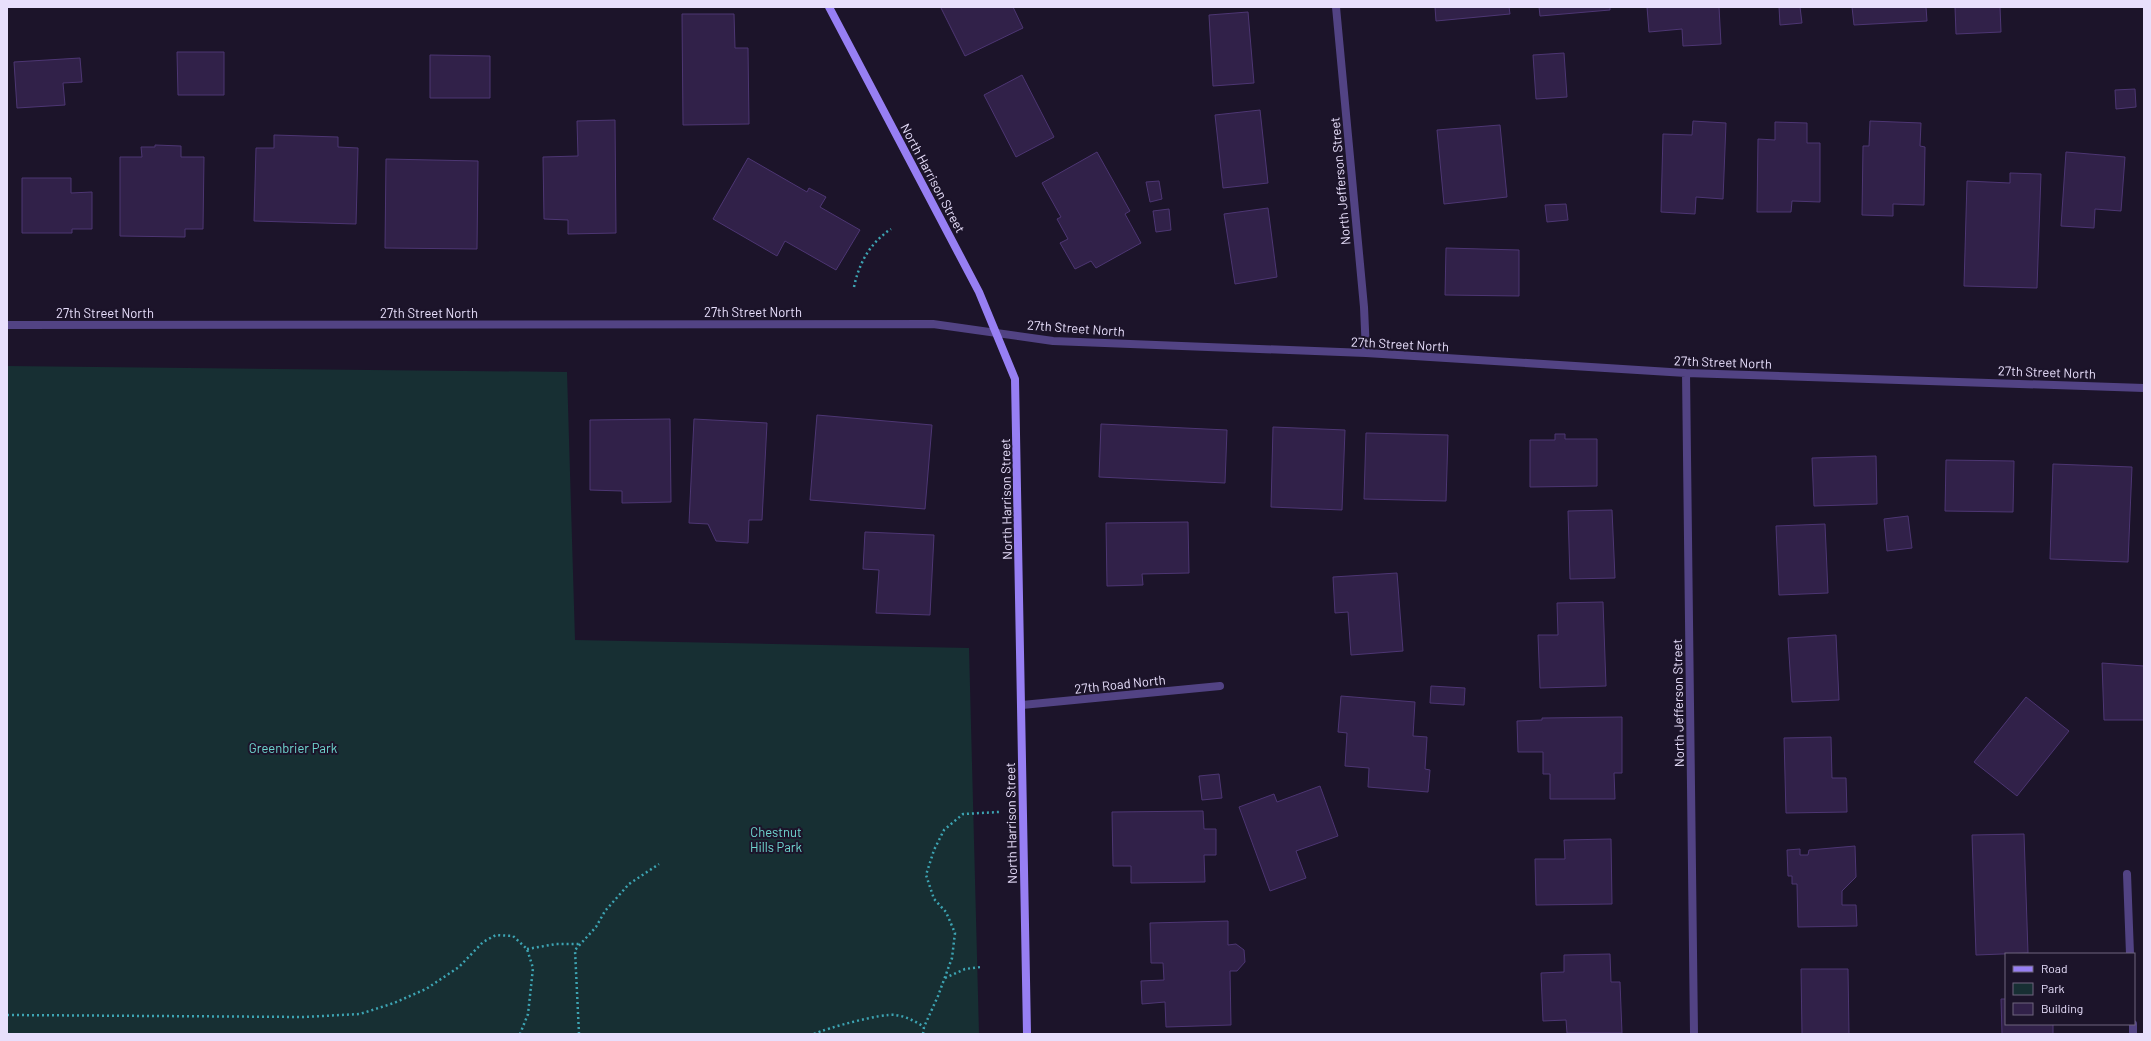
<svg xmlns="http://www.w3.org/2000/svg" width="2151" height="1041" font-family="Barlow,sans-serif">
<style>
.green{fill:#172f33}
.building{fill:#312149;stroke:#4d3673}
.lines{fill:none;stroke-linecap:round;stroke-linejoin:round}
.path{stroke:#3da4b3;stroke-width:2.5;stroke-dasharray:2 3;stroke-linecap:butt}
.street{stroke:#524384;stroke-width:8}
.secondary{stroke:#977ff3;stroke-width:8}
.labels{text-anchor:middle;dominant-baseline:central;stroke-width:4;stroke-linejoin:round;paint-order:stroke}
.street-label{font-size:13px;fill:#e8dffc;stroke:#1c142a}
.park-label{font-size:13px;fill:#70d7d0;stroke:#1c142a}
</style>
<rect width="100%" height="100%" fill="#1c142a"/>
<path class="green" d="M 7,366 L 567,372 L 575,640 L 969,648 L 979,1034 L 7,1034 Z"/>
<path class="building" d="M 943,7 L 1013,7 L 1023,28 L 965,56 L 941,8 Z
M 1435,7 L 1509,7 L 1510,14 L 1436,21 Z
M 1539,7 L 1610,7 L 1610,10 L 1540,16 Z
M 1647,7 L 1719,7 L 1721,44 L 1683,46 L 1682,29 L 1649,32 Z
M 1779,7 L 1800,7 L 1802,23 L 1780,25 Z
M 1852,7 L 1926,7 L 1927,21 L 1854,25 Z
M 1955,7 L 2000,7 L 2001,32 L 1956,34 Z
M 1248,12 L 1254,83 L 1213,86 L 1209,15 Z
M 682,14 L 734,14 L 735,48 L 748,48 L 749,124 L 683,125 Z
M 177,52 L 224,52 L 224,95 L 178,95 Z
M 1564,53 L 1567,97 L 1536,99 L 1533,55 Z
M 430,55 L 490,56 L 490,98 L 430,98 Z
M 80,58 L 82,82 L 63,83 L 65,105 L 17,108 L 14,62 Z
M 1022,75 L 1054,137 L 1016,157 L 984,95 Z
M 2135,89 L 2136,107 L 2116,109 L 2115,90 Z
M 1260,110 L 1268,183 L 1223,188 L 1215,115 Z
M 615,120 L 616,233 L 568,234 L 568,220 L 544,219 L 543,157 L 578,156 L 577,121 Z
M 1693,121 L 1726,123 L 1723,199 L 1696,197 L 1695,214 L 1661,212 L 1663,134 L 1692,135 Z
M 1870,121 L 1921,123 L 1920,146 L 1925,147 L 1924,205 L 1893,204 L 1893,216 L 1862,215 L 1863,146 L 1869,146 Z
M 1775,122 L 1807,123 L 1807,143 L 1820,143 L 1820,202 L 1792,201 L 1791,212 L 1757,212 L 1758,139 L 1775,140 Z
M 1500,125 L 1507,197 L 1444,204 L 1437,130 Z
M 274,135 L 338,137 L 338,147 L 358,148 L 356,224 L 254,221 L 256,148 L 274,148 Z
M 155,145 L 181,146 L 181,157 L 204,157 L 203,229 L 185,229 L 185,237 L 120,236 L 120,157 L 142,157 L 141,147 L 155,147 Z
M 1097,152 L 1130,211 L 1125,214 L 1141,243 L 1096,268 L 1091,261 L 1075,269 L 1060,243 L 1068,239 L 1057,219 L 1061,217 L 1042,183 Z
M 2066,152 L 2125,157 L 2121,211 L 2095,209 L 2094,228 L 2061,226 Z
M 748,158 L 807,192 L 809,188 L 826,197 L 820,207 L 860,230 L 836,270 L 785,241 L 777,256 L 713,219 Z
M 386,159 L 478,161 L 477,249 L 385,248 Z
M 2010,173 L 2041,174 L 2037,288 L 1964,286 L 1967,181 L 2010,183 Z
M 22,178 L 71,178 L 71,193 L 92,192 L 92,229 L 72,229 L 72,233 L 22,233 Z
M 1159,181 L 1162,199 L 1150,202 L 1146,182 Z
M 1566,204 L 1568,220 L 1547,222 L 1545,205 Z
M 1268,208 L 1277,277 L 1235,284 L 1224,214 Z
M 1169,209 L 1171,230 L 1156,232 L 1153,211 Z
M 1446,248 L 1519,250 L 1519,296 L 1445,295 Z
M 817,415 L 932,425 L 925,509 L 810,500 Z
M 670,419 L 671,502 L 622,503 L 622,491 L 590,490 L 590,420 Z
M 694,419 L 767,423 L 762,520 L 749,520 L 748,543 L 716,541 L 708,524 L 689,523 Z
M 1101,424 L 1227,430 L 1225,483 L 1099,477 Z
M 1273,427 L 1345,430 L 1342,510 L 1271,507 Z
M 1366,433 L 1448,435 L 1446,501 L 1364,499 Z
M 1555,434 L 1565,434 L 1565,439 L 1597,439 L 1597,486 L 1530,487 L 1530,440 L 1555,440 Z
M 1876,456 L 1877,504 L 1814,506 L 1812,458 Z
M 1946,460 L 2014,461 L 2013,512 L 1945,511 Z
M 2053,464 L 2132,467 L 2128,562 L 2050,559 Z
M 1612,510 L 1615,578 L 1570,579 L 1568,511 Z
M 1908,516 L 1912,548 L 1887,551 L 1884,519 Z
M 1188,522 L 1189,573 L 1142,574 L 1143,585 L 1107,586 L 1106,523 Z
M 1825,524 L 1828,593 L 1779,595 L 1776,526 Z
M 865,532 L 934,535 L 930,615 L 876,613 L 879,570 L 863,569 Z
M 1397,573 L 1403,651 L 1351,655 L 1348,612 L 1335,613 L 1333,577 Z
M 1603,602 L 1606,686 L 1540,688 L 1538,635 L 1558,635 L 1557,603 Z
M 1836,635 L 1839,700 L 1792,702 L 1788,638 Z
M 2102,663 L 2144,666 L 2144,720 L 2104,720 Z
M 1431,686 L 1465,688 L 1464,705 L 1430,703 Z
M 1341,696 L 1415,702 L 1413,736 L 1427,737 L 1425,769 L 1430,770 L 1428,792 L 1368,787 L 1369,768 L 1345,766 L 1347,733 L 1338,732 Z
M 2026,697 L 2069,731 L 2017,796 L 1974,762 Z
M 1622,717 L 1622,773 L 1614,773 L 1615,799 L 1550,799 L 1550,774 L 1543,774 L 1543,752 L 1518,752 L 1517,721 L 1542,720 L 1542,718 Z
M 1831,737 L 1832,778 L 1846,778 L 1847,812 L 1786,813 L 1784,738 Z
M 1219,774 L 1222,798 L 1202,800 L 1199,776 Z
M 1320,786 L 1338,836 L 1296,851 L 1306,878 L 1270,891 L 1239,807 L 1274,794 L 1277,802 Z
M 1203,811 L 1204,829 L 1216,829 L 1216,855 L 1204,855 L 1205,882 L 1131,883 L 1131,866 L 1113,866 L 1112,812 Z
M 2024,834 L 2028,953 L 1976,955 L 1972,835 Z
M 1611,839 L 1612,904 L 1536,905 L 1535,859 L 1565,859 L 1564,840 Z
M 1855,846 L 1856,877 L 1842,891 L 1842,905 L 1856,905 L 1857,926 L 1798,927 L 1797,884 L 1792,884 L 1792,876 L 1788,876 L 1787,850 L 1800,849 L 1800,855 L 1808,855 L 1809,850 Z
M 1228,921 L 1228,945 L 1236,944 L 1244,950 L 1245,962 L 1237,971 L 1230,971 L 1231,1025 L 1166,1027 L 1165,1002 L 1142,1004 L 1141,981 L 1164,980 L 1163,963 L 1151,963 L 1150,923 Z
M 1610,954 L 1611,982 L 1620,982 L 1622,1033 L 1567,1033 L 1566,1020 L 1543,1021 L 1541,973 L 1564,972 L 1564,955 Z
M 1801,969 L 1848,969 L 1849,1034 L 1802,1034 Z
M 2001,999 L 2006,999 L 2006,1024 L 2053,1024 L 2053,1034 L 2002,1034 Z"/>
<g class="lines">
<path class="path" d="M 854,287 C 859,263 870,243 891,229
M 527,949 L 556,944 L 580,944
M 945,978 L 965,969 L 981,967
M 7,1015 L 303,1017 L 360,1014 L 394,1003 L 426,989 L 459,967 L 483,942 L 496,935 L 513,936 L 527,949 L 533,968 L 528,1014 L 520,1034
M 579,1034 L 575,950 L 596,927 L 605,911 L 629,884 L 659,864
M 814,1034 C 827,1028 882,1013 895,1015 C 905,1016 915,1021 924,1027
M 923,1034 L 924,1027 L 938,996 L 952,958 L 955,933 L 946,912 L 934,899 L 926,875 L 934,850 L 944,830 L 963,814 L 999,812"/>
<path class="street" d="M 1336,7 L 1364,307 L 1366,353
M 7,325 L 933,324 L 1053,341 L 1366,353 L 1686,373 L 2144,388
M 1686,373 L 1694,1034
M 1022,705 L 1220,686
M 2127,874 L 2130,954
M 2133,1024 L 2133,1034"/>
<path class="secondary" d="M 829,7 L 979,292 L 1015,379 L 1027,1034"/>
</g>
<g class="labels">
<g class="street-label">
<text transform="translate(933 178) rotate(62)">North Harrison Street</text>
<text transform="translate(1340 181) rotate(-95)">North Jefferson Street</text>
<text x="753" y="312">27th Street North</text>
<text x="105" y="313">27th Street North</text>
<text x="429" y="313">27th Street North</text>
<text transform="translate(1076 328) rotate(4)">27th Street North</text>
<text transform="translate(1400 344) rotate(3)">27th Street North</text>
<text transform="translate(1723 362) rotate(2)">27th Street North</text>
<text transform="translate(2047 372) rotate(2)">27th Street North</text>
<text transform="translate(1006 499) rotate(-91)">North Harrison Street</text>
<text transform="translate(1120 684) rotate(-6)">27th Road North</text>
<text transform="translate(1678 703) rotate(-91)">North Jefferson Street</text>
<text transform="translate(1011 823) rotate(-91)">North Harrison Street</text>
</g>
<g class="park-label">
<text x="293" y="748">Greenbrier Park</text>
<text x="776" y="832">Chestnut<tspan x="776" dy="15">Hills Park</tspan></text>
</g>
</g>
<rect width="2151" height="1041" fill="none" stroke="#e8dffc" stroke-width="16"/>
<rect x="2005" y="953" width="130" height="72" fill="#1c142a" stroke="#6e657e"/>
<rect x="2013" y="966" width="20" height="6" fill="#977ff3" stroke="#6e657e"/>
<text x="2041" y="973" font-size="12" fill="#e8dffc">Road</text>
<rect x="2013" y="983" width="20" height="12" fill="#172f33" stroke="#6e657e"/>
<text x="2041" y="993" font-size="12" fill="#e8dffc">Park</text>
<rect x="2013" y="1003" width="20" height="12" fill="#312149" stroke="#6e657e"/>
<text x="2041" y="1013" font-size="12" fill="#e8dffc">Building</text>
</svg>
